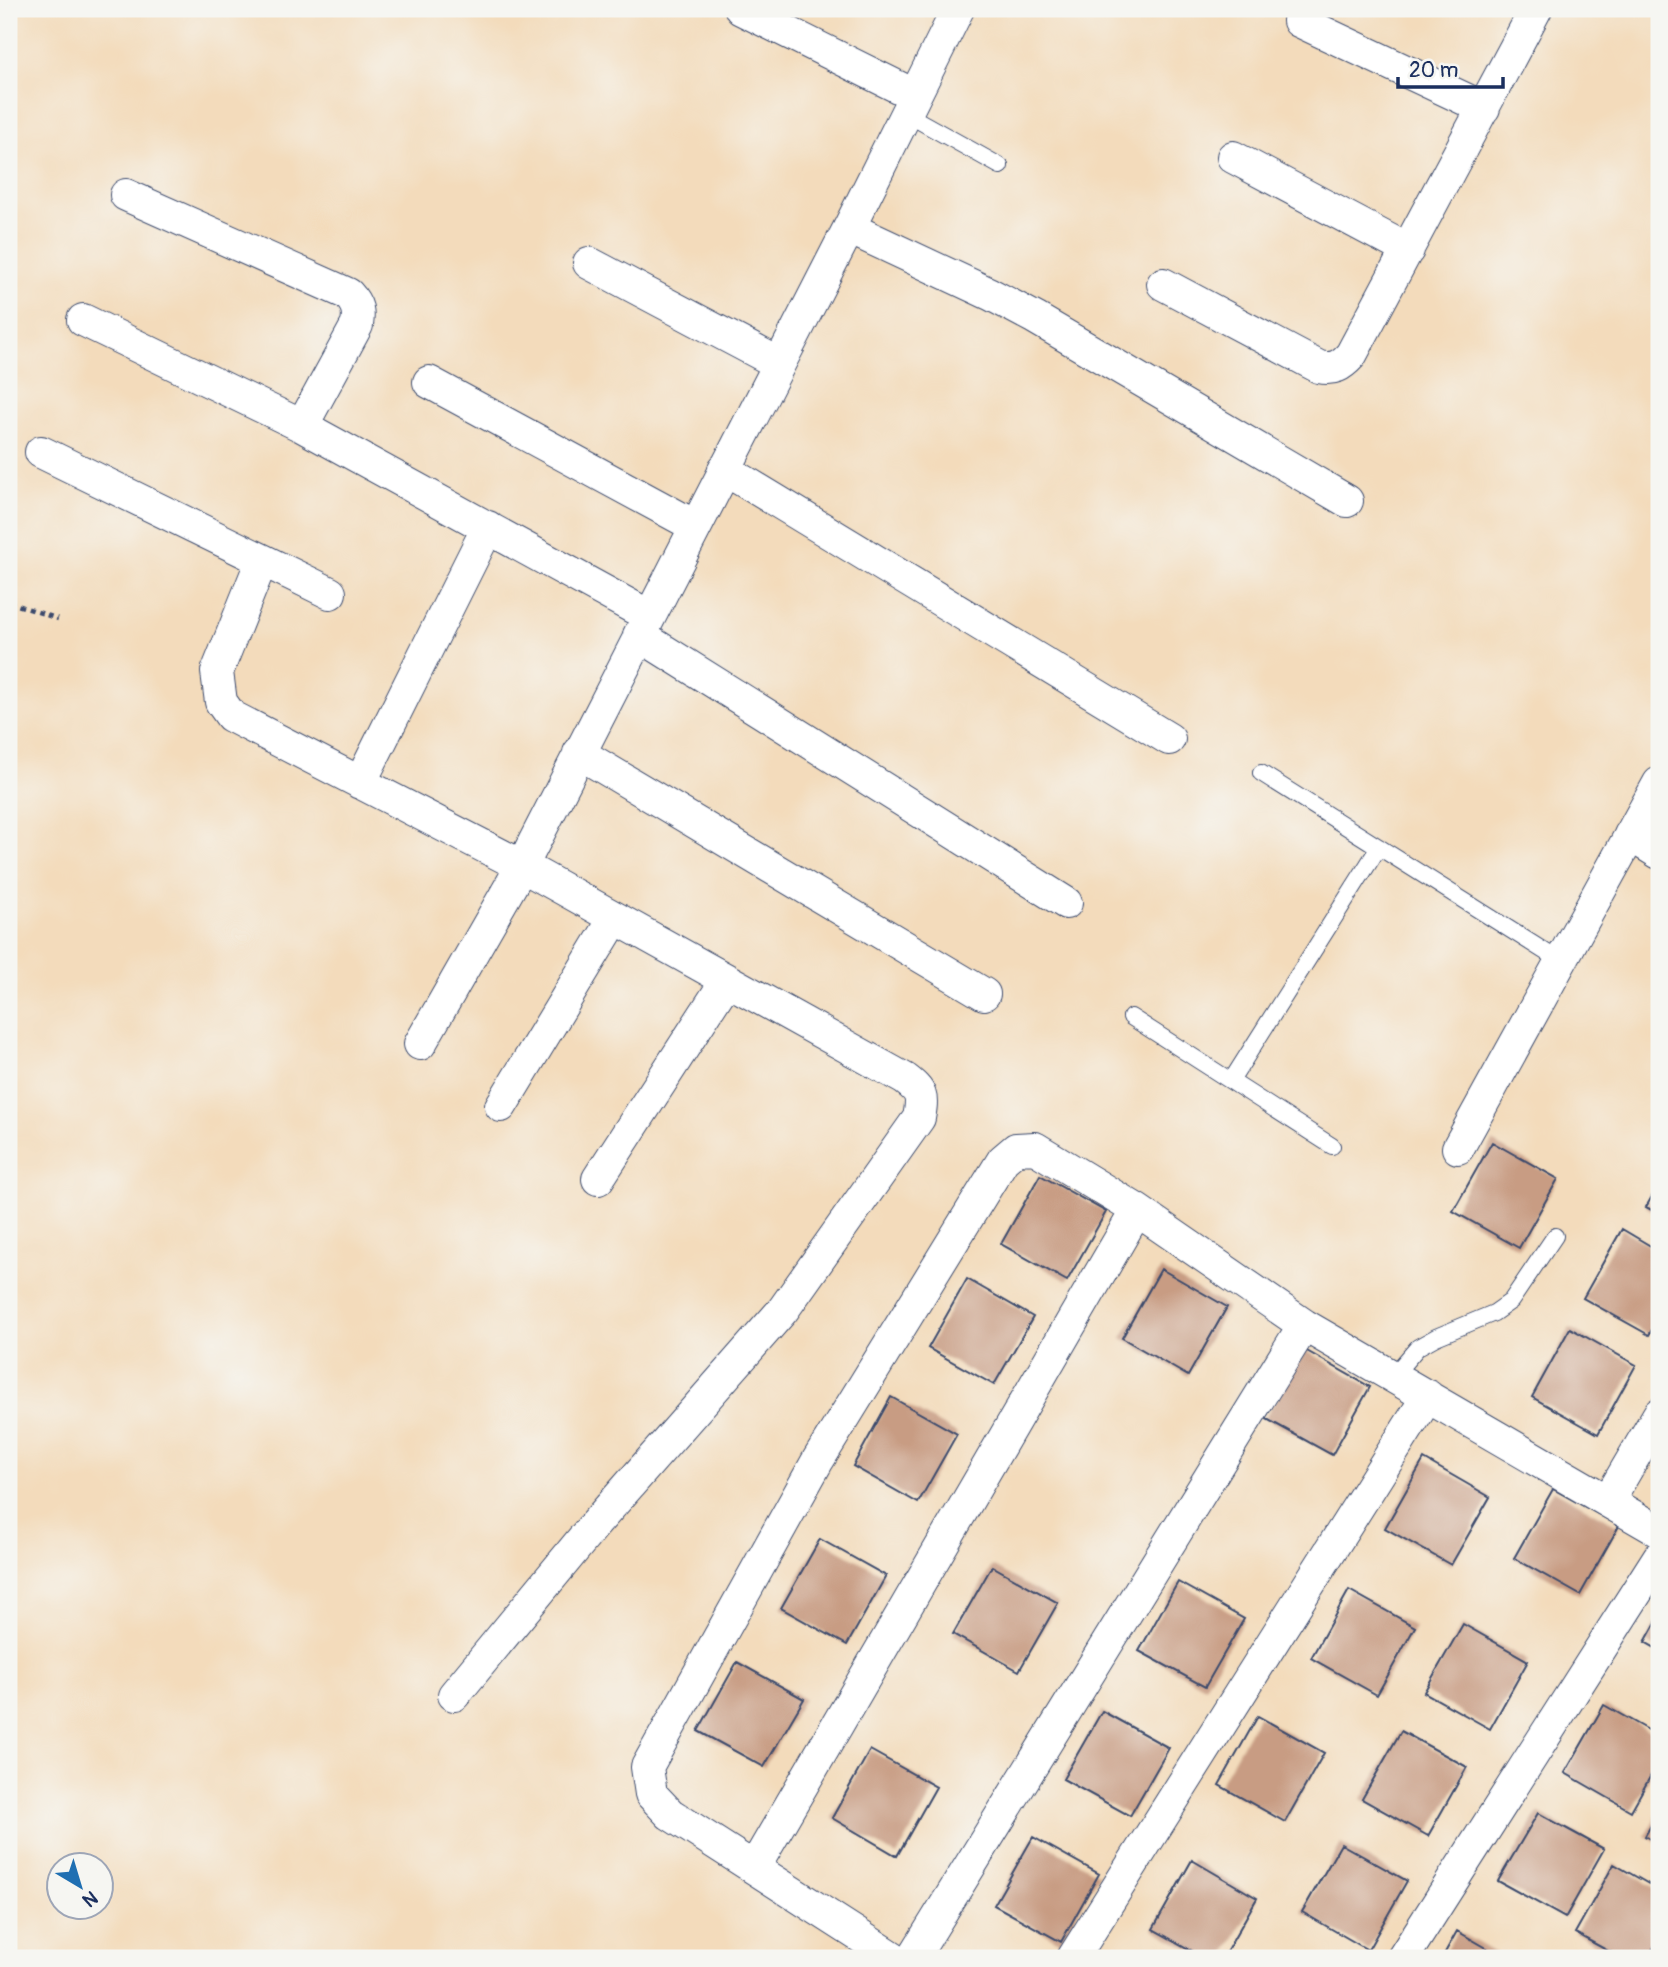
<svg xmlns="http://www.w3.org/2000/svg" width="1668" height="1967" font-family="Pangolin,sans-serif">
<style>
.building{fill:#c89c83}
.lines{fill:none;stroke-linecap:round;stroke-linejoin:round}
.lane-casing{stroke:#3b496c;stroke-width:18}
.street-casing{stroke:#3b496c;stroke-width:34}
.path{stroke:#3b496c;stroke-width:4.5;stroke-dasharray:5 5;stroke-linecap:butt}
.lane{stroke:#fff;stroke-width:16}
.street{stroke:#fff;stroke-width:32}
</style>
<rect width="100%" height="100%" fill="#f6f6f2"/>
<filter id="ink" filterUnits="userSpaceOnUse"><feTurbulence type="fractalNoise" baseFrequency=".0143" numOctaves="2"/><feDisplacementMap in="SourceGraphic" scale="14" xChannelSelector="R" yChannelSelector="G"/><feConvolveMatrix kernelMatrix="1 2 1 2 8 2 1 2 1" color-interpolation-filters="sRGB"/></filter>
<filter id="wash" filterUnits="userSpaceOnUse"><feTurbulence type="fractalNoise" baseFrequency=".00686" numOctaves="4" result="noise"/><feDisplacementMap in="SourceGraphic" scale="28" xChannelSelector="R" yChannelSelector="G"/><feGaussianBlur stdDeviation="1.57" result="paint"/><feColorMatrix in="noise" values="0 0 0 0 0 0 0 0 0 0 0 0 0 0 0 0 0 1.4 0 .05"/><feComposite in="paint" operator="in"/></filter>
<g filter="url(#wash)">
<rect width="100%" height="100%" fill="#f3dbbb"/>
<g id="blocks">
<path class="building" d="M 1492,1142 L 1558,1179 L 1519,1248 L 1453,1211 Z
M 1040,1175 L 1106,1212 L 1067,1281 L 1001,1244 Z
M 1659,1184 L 1659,1214 L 1646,1207 Z
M 1622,1229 L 1659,1251 L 1659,1317 L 1649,1335 L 1583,1298 Z
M 1161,1269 L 1227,1307 L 1188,1376 L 1122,1338 Z
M 967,1279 L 1033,1317 L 994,1385 L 928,1348 Z
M 1570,1328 L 1636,1365 L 1598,1434 L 1532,1397 Z
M 1305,1350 L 1370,1387 L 1332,1455 L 1265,1418 Z
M 891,1397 L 957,1434 L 918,1503 L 853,1466 Z
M 1424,1459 L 1490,1497 L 1451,1565 L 1385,1528 Z
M 1553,1489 L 1619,1526 L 1580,1595 L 1514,1558 Z
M 820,1539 L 886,1576 L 847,1645 L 781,1608 Z
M 992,1566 L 1058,1603 L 1019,1671 L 953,1634 Z
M 1178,1582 L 1244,1619 L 1205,1687 L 1139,1651 Z
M 1349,1590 L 1415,1627 L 1377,1695 L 1311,1658 Z
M 1659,1617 L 1659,1650 L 1645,1642 Z
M 1463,1624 L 1528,1661 L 1490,1729 L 1424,1692 Z
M 737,1662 L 804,1699 L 764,1767 L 698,1731 Z
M 1604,1705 L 1659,1736 L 1659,1761 L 1631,1811 L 1565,1773 Z
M 1102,1711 L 1169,1748 L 1130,1816 L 1063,1779 Z
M 1258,1716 L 1324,1753 L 1285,1822 L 1219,1785 Z
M 1401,1731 L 1467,1767 L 1428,1836 L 1362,1799 Z
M 870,1750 L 936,1787 L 897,1856 L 832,1818 Z
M 1659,1811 L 1659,1844 L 1645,1836 Z
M 1538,1813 L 1604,1849 L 1565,1918 L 1498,1881 Z
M 1033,1837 L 1099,1874 L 1061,1942 L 994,1905 Z
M 1341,1844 L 1407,1881 L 1368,1950 L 1302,1912 Z
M 1192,1860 L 1257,1898 L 1223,1958 L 1205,1958 L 1153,1929 Z
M 1614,1864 L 1659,1890 L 1659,1938 L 1648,1958 L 1621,1958 L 1575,1933 Z
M 1457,1931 L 1504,1958 L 1442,1958 Z"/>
</g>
</g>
<g filter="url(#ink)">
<use href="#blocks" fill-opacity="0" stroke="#3b496c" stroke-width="2"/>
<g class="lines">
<defs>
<path id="lane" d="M 905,113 L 1000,166
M 1261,773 L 1560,961
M 1131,1017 L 1332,1146
M 1231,1081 L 1379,847
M 1393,1376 L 1418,1347 L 1436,1337 L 1494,1313 L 1511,1301 L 1555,1236"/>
<path id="street" d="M 741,9 L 914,95
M 1299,21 L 1484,108
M 1233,157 L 1408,250
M 126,195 L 348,294 C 358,305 359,312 357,325 L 302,426
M 849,228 L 990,294 L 1035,318 L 1347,501
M 589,263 L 778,363
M 1163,284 L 1319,367 C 1334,370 1341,366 1351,355 L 1536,9
M 83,320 L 302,426 L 649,616
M 429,382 L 695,526
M 41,452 L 330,593
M 724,469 L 1169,739
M 262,560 L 217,672 L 221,702 L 231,716 L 522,866 L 905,1079 C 922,1092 923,1096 919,1118 L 783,1310 L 595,1524 L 454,1695
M 639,635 L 1066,903
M 579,753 L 984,994
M 360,783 L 488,527
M 1630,835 L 1659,853
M 420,1044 L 522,866 L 849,228 L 958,9
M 501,1106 L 615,918
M 1458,1148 L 1659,783
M 598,1179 L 727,980
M 1608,1501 L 1659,1414
M 754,1868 L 1137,1210
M 894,1958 L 670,1814 L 651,1794 L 647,1767 L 818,1460 L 1003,1160 L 1016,1149 L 1035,1148 L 1137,1210 L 1304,1325 L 1659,1531
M 913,1958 L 1304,1325
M 1073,1958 L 1428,1396
M 1403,1958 L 1659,1557"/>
</defs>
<use href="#lane" class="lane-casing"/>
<use href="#street" class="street-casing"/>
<path class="path" d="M 9,602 L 58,619"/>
<use href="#lane" class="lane"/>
<use href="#street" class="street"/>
</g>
</g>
<rect width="1668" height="1967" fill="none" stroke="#f6f6f2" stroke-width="35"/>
<g transform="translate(80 1886) rotate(142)"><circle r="33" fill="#f6f6f2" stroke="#9ea6b7" stroke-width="2"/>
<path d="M0-5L12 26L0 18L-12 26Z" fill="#1f6fb2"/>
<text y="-10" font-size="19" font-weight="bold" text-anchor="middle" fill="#1b2f5e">N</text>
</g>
<path d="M1398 77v10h105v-10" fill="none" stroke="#1b2f5e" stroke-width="3.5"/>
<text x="1409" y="77" font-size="21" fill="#1b2f5e" stroke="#f6f6f2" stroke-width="5" paint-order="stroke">20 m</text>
</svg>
